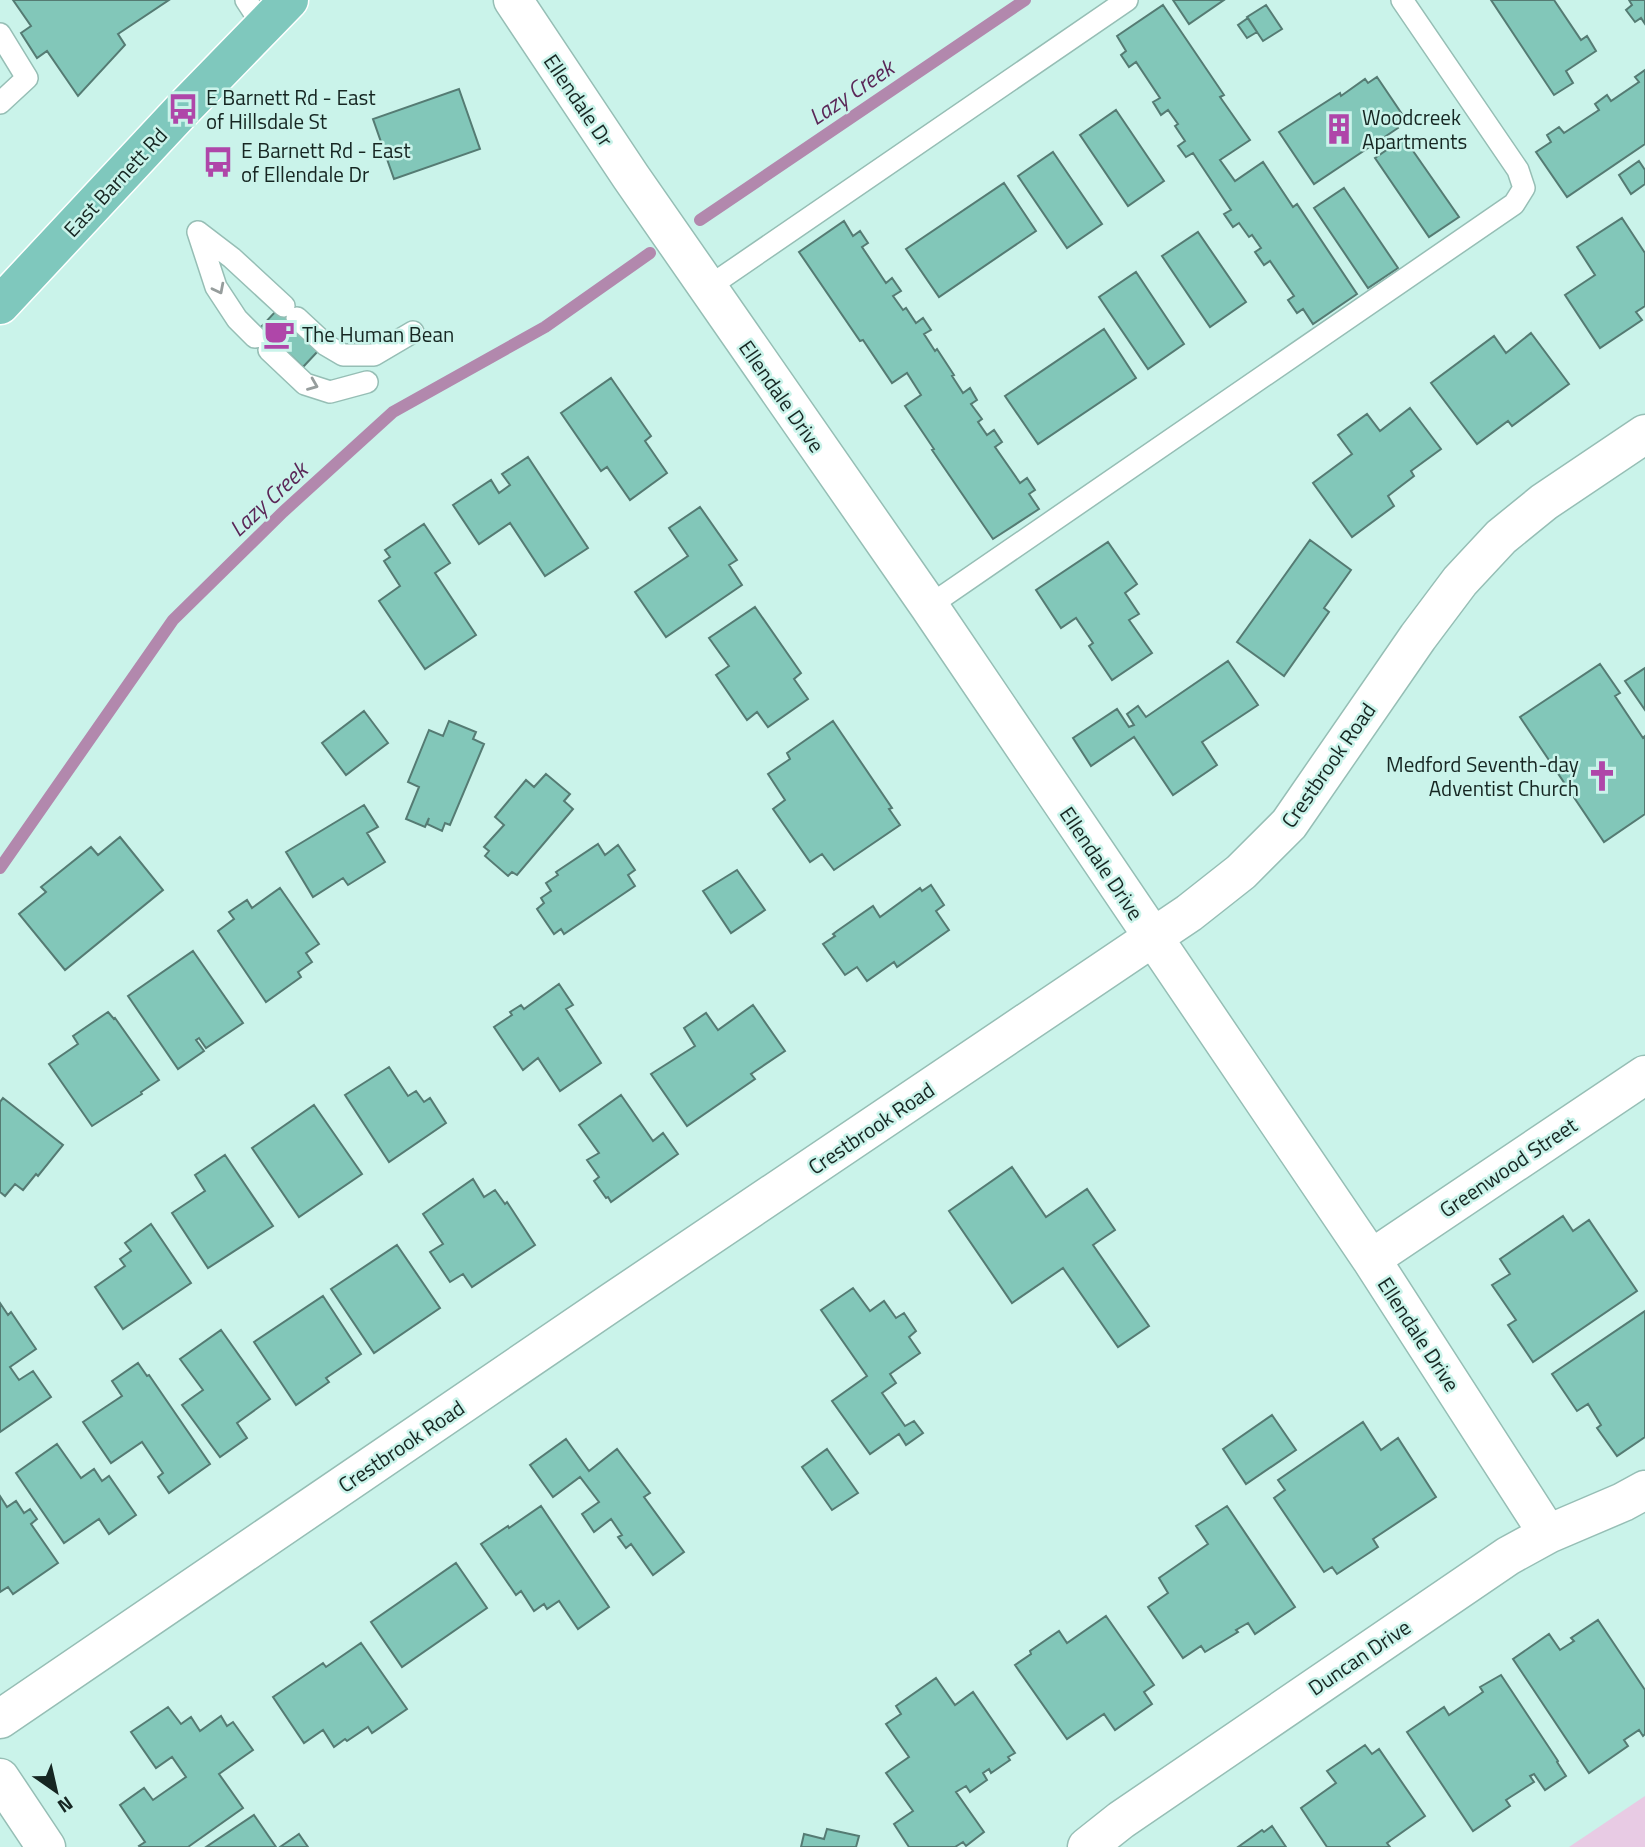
<svg xmlns="http://www.w3.org/2000/svg" width="1645" height="1847" font-family="'Titillium Web',sans-serif">
<style>
.green{fill:#e8cbe4}
.lines{fill:none;stroke-linecap:round;stroke-linejoin:round}
.stream{stroke:#b288ad;stroke-width:12}
.building{fill:#82c7b9;stroke:#557b73;stroke-width:2}
.service-casing{stroke:#96beb5;stroke-width:24}
.minor-casing{stroke:#96beb5;stroke-width:41}
.primary-casing{stroke:#fff;stroke-width:41}
.service{stroke:#fff;stroke-width:21}
.minor{stroke:#fff;stroke-width:38}
.primary{stroke:#7fc8bd;stroke-width:38}
.oneway{stroke:#969d9c}
.labels{text-anchor:middle;dominant-baseline:central;stroke-width:5;stroke-linejoin:round;paint-order:stroke}
.poi-label{font-size:21px;fill:#162622;stroke:#caf3ea;text-anchor:start}
.street-label{font-size:21px;fill:#162622;stroke:#caf3ea}
.water-label{font-size:23px;font-style:italic;fill:#5b2758;stroke:#caf3ea}
</style>
<rect width="100%" height="100%" fill="#caf3ea"/>
<path class="green" d="M 1645,1796 L 1645,1847 L 1569,1847 Z"/>
<g class="lines">
<path class="stream" d="M 700,220 L 1025,0
M 0,868 L 173,620 L 283,512 L 393,412 L 545,327 L 650,253"/>
</g>
<path class="building" d="M 13,0 L 169,0 L 118,34 L 125,45 L 78,96 L 47,51 L 37,58 L 21,33 L 31,26 Z
M 1173,0 L 1224,0 L 1189,24 Z
M 1491,0 L 1554,0 L 1581,40 L 1587,36 L 1596,51 L 1566,71 L 1573,83 L 1554,95 Z
M 1629,0 L 1645,0 L 1645,24 L 1641,18 L 1635,22 L 1626,10 L 1632,5 Z
M 1163,5 L 1224,95 L 1220,97 L 1250,140 L 1220,160 L 1235,181 L 1263,162 L 1293,207 L 1297,204 L 1357,294 L 1313,324 L 1303,309 L 1297,313 L 1288,300 L 1294,296 L 1270,261 L 1264,265 L 1255,252 L 1261,248 L 1252,235 L 1249,237 L 1239,223 L 1233,227 L 1224,214 L 1231,210 L 1193,153 L 1186,157 L 1178,146 L 1185,141 L 1175,126 L 1178,124 L 1168,110 L 1161,115 L 1153,102 L 1160,98 L 1136,62 L 1129,67 L 1121,55 L 1126,51 L 1117,36 Z
M 1266,5 L 1282,29 L 1263,41 L 1247,17 Z
M 1248,18 L 1257,32 L 1247,38 L 1238,25 Z
M 1645,70 L 1645,144 L 1567,197 L 1536,152 L 1551,142 L 1547,135 L 1559,127 L 1564,133 L 1599,110 L 1595,104 L 1607,95 L 1611,101 L 1639,82 L 1635,77 Z
M 1377,77 L 1406,120 L 1397,126 L 1398,128 L 1314,184 L 1279,132 L 1340,93 L 1341,96 L 1365,79 L 1368,83 Z
M 459,89 L 480,149 L 394,179 L 373,119 Z
M 1116,110 L 1164,181 L 1128,206 L 1080,135 Z
M 1404,138 L 1459,217 L 1429,237 L 1375,158 Z
M 1053,152 L 1102,224 L 1067,248 L 1018,176 Z
M 1639,161 L 1645,170 L 1645,184 L 1631,194 L 1619,175 Z
M 1004,183 L 1036,231 L 939,297 L 906,249 Z
M 1344,188 L 1398,268 L 1368,288 L 1314,208 Z
M 1622,218 L 1645,253 L 1645,306 L 1636,312 L 1642,320 L 1600,348 L 1565,295 L 1595,275 L 1577,247 Z
M 844,221 L 853,236 L 860,231 L 868,243 L 862,247 L 886,283 L 892,278 L 901,291 L 893,296 L 903,310 L 906,308 L 916,323 L 923,318 L 931,330 L 924,334 L 935,351 L 937,349 L 954,375 L 952,376 L 963,393 L 970,388 L 977,400 L 971,404 L 982,419 L 978,422 L 987,435 L 994,430 L 1002,442 L 995,447 L 1020,483 L 1027,478 L 1035,490 L 1029,494 L 1039,509 L 993,539 L 932,450 L 934,449 L 905,406 L 921,395 L 907,373 L 892,383 L 863,340 L 860,341 L 799,252 Z
M 1198,232 L 1246,302 L 1210,327 L 1162,256 Z
M 1136,272 L 1184,344 L 1148,369 L 1099,297 Z
M 275,312 L 299,317 L 318,351 L 303,367 L 276,342 L 267,352 L 253,339 L 260,328 Z
M 1104,329 L 1136,378 L 1038,444 L 1005,396 Z
M 1531,333 L 1569,384 L 1512,426 L 1508,421 L 1477,444 L 1431,383 L 1494,336 L 1506,353 Z
M 611,378 L 651,436 L 645,441 L 667,473 L 630,500 L 607,467 L 601,471 L 561,413 Z
M 1410,408 L 1441,449 L 1411,471 L 1414,476 L 1388,496 L 1394,506 L 1352,537 L 1313,483 L 1352,454 L 1338,435 L 1367,414 L 1380,431 Z
M 528,457 L 588,548 L 545,576 L 510,523 L 479,544 L 453,505 L 491,480 L 499,493 L 510,485 L 502,474 Z
M 700,507 L 737,560 L 729,565 L 742,585 L 666,637 L 635,592 L 688,556 L 669,528 Z
M 424,524 L 450,563 L 435,573 L 476,635 L 425,669 L 379,601 L 400,586 L 384,561 L 390,557 L 385,550 Z
M 1310,540 L 1351,570 L 1324,608 L 1329,612 L 1284,676 L 1237,642 Z
M 1108,542 L 1137,584 L 1125,593 L 1139,614 L 1129,620 L 1152,653 L 1112,680 L 1089,646 L 1093,643 L 1076,618 L 1061,628 L 1036,590 Z
M 755,607 L 801,673 L 794,679 L 808,699 L 768,727 L 757,712 L 747,720 L 716,675 L 729,666 L 709,638 Z
M 1228,661 L 1258,705 L 1202,742 L 1217,765 L 1173,795 L 1134,737 L 1091,766 L 1073,738 L 1117,709 L 1129,727 L 1134,725 L 1127,714 L 1138,706 L 1146,717 Z
M 1600,664 L 1620,693 L 1615,696 L 1643,738 L 1645,736 L 1645,814 L 1604,842 L 1520,717 Z
M 1645,668 L 1645,710 L 1625,681 Z
M 364,711 L 388,743 L 346,775 L 322,743 Z
M 449,721 L 476,732 L 473,739 L 484,744 L 450,825 L 445,823 L 442,831 L 427,824 L 429,818 L 425,827 L 406,819 L 419,787 L 408,782 L 429,730 L 443,736 Z
M 833,721 L 892,808 L 889,809 L 900,825 L 834,870 L 822,854 L 810,862 L 773,809 L 785,800 L 768,774 L 790,759 L 787,753 Z
M 546,774 L 570,794 L 564,801 L 573,809 L 517,875 L 512,872 L 508,876 L 485,856 L 489,851 L 484,847 L 504,825 L 495,817 L 526,780 L 534,787 Z
M 364,805 L 378,827 L 367,833 L 385,862 L 348,885 L 343,878 L 313,897 L 286,852 Z
M 120,837 L 163,890 L 65,970 L 19,914 L 46,892 L 41,887 L 91,847 L 98,855 Z
M 598,844 L 605,855 L 618,845 L 635,870 L 628,875 L 635,886 L 564,934 L 561,929 L 554,934 L 537,909 L 544,903 L 541,898 L 551,891 L 546,883 L 558,875 L 556,872 Z
M 737,870 L 765,910 L 731,933 L 703,891 Z
M 931,885 L 944,905 L 936,911 L 949,930 L 897,967 L 894,962 L 867,981 L 857,967 L 845,975 L 823,944 L 835,936 L 833,934 L 837,931 L 873,906 L 880,917 L 920,888 L 922,891 Z
M 280,888 L 319,944 L 306,953 L 312,962 L 298,972 L 301,977 L 266,1002 L 218,931 L 234,919 L 229,912 L 247,900 L 252,908 Z
M 193,951 L 243,1023 L 206,1048 L 199,1038 L 196,1040 L 204,1051 L 178,1069 L 128,996 Z
M 559,984 L 573,1005 L 566,1009 L 601,1063 L 560,1091 L 538,1058 L 523,1070 L 494,1027 L 512,1015 L 510,1012 L 521,1005 L 524,1009 Z
M 753,1005 L 785,1051 L 751,1074 L 755,1079 L 687,1126 L 651,1074 L 695,1046 L 684,1028 L 706,1013 L 718,1030 Z
M 108,1012 L 114,1019 L 115,1018 L 159,1080 L 141,1092 L 142,1094 L 92,1126 L 49,1064 L 78,1044 L 73,1036 Z
M 389,1067 L 408,1096 L 416,1091 L 424,1102 L 430,1098 L 446,1123 L 389,1162 L 345,1095 Z
M 621,1095 L 653,1141 L 663,1133 L 678,1154 L 611,1202 L 608,1197 L 606,1198 L 594,1181 L 599,1177 L 587,1160 L 599,1153 L 579,1125 Z
M 3,1098 L 63,1145 L 38,1176 L 36,1174 L 23,1190 L 15,1184 L 5,1196 L 0,1192 L 0,1102 Z
M 314,1105 L 362,1174 L 299,1217 L 252,1148 Z
M 225,1155 L 273,1226 L 208,1268 L 172,1213 L 205,1191 L 195,1175 Z
M 1012,1167 L 1046,1217 L 1087,1189 L 1115,1230 L 1093,1245 L 1149,1326 L 1118,1347 L 1063,1268 L 1012,1303 L 949,1211 Z
M 473,1179 L 484,1197 L 495,1190 L 505,1204 L 507,1202 L 535,1245 L 472,1287 L 463,1274 L 450,1282 L 430,1252 L 443,1244 L 423,1214 Z
M 1563,1216 L 1573,1231 L 1589,1220 L 1637,1291 L 1533,1362 L 1508,1325 L 1516,1320 L 1492,1285 L 1510,1274 L 1500,1259 Z
M 151,1224 L 191,1283 L 123,1329 L 95,1287 L 125,1266 L 120,1259 L 131,1251 L 125,1243 Z
M 397,1245 L 440,1308 L 374,1353 L 331,1289 Z
M 853,1288 L 870,1311 L 884,1301 L 896,1318 L 904,1313 L 916,1331 L 909,1337 L 920,1353 L 890,1374 L 896,1383 L 882,1393 L 905,1426 L 914,1421 L 923,1433 L 906,1445 L 899,1434 L 870,1454 L 832,1401 L 867,1376 L 821,1310 Z
M 323,1296 L 361,1354 L 326,1378 L 329,1382 L 296,1405 L 254,1342 Z
M 0,1303 L 8,1315 L 11,1312 L 36,1349 L 10,1367 L 19,1380 L 33,1371 L 51,1397 L 0,1432 Z
M 1645,1311 L 1645,1437 L 1617,1456 L 1597,1428 L 1601,1425 L 1588,1404 L 1577,1411 L 1552,1374 Z
M 221,1330 L 270,1399 L 237,1423 L 247,1438 L 220,1457 L 182,1405 L 203,1390 L 180,1359 Z
M 138,1363 L 147,1376 L 149,1375 L 210,1464 L 169,1493 L 158,1477 L 163,1473 L 142,1442 L 111,1463 L 83,1422 L 122,1396 L 112,1381 Z
M 1272,1415 L 1296,1450 L 1246,1484 L 1223,1449 Z
M 1363,1422 L 1381,1450 L 1398,1438 L 1436,1497 L 1373,1539 L 1378,1547 L 1372,1551 L 1337,1574 L 1332,1567 L 1324,1572 L 1274,1498 L 1285,1490 L 1278,1480 Z
M 566,1439 L 589,1471 L 617,1449 L 650,1493 L 644,1497 L 684,1552 L 653,1575 L 631,1544 L 626,1548 L 618,1537 L 622,1535 L 611,1519 L 594,1532 L 582,1514 L 599,1502 L 580,1477 L 553,1497 L 530,1465 Z
M 57,1444 L 81,1478 L 94,1469 L 102,1481 L 109,1476 L 136,1515 L 109,1534 L 99,1519 L 64,1543 L 16,1473 Z
M 827,1449 L 858,1493 L 832,1510 L 802,1467 Z
M 0,1496 L 7,1507 L 16,1501 L 24,1513 L 30,1509 L 37,1519 L 31,1524 L 58,1563 L 13,1594 L 8,1587 L 0,1592 Z
M 541,1506 L 609,1607 L 578,1629 L 559,1601 L 547,1609 L 544,1604 L 534,1611 L 521,1591 L 516,1595 L 481,1544 L 508,1526 L 509,1528 Z
M 1227,1506 L 1295,1607 L 1255,1634 L 1248,1623 L 1236,1630 L 1238,1632 L 1205,1652 L 1201,1646 L 1183,1658 L 1148,1607 L 1168,1593 L 1159,1578 L 1208,1544 L 1196,1526 Z
M 456,1563 L 487,1608 L 402,1667 L 371,1622 Z
M 1106,1616 L 1154,1685 L 1144,1692 L 1152,1704 L 1115,1730 L 1104,1714 L 1067,1739 L 1015,1665 L 1031,1654 L 1030,1651 L 1059,1631 L 1067,1643 Z
M 1598,1620 L 1645,1690 L 1645,1734 L 1643,1736 L 1639,1730 L 1624,1740 L 1628,1746 L 1589,1773 L 1513,1659 L 1549,1634 L 1560,1650 L 1574,1641 L 1571,1638 Z
M 361,1643 L 407,1709 L 372,1733 L 368,1727 L 347,1741 L 345,1739 L 334,1747 L 323,1730 L 304,1743 L 273,1697 L 323,1663 L 326,1667 Z
M 1501,1675 L 1558,1761 L 1557,1762 L 1566,1776 L 1545,1790 L 1534,1774 L 1530,1776 L 1534,1782 L 1506,1800 L 1510,1806 L 1473,1831 L 1407,1732 L 1444,1707 L 1449,1715 L 1483,1692 L 1480,1687 Z
M 936,1678 L 955,1705 L 973,1692 L 1015,1753 L 1008,1757 L 1010,1760 L 991,1773 L 989,1769 L 983,1773 L 987,1780 L 970,1792 L 966,1786 L 956,1792 L 984,1832 L 966,1846 L 963,1842 L 955,1847 L 909,1847 L 894,1824 L 913,1811 L 886,1773 L 909,1757 L 886,1724 L 901,1714 L 896,1706 Z
M 168,1707 L 181,1724 L 191,1717 L 200,1731 L 221,1716 L 227,1726 L 233,1722 L 253,1750 L 219,1774 L 243,1808 L 188,1847 L 140,1847 L 139,1846 L 145,1842 L 120,1805 L 144,1788 L 153,1800 L 186,1777 L 172,1757 L 156,1768 L 131,1732 Z
M 1365,1745 L 1372,1754 L 1379,1749 L 1425,1816 L 1387,1843 L 1390,1847 L 1327,1847 L 1301,1808 L 1336,1783 L 1327,1771 Z
M 254,1815 L 276,1847 L 206,1847 Z
M 1272,1826 L 1286,1847 L 1238,1847 L 1262,1830 L 1264,1832 Z
M 827,1829 L 859,1836 L 856,1847 L 801,1847 L 804,1834 L 824,1839 Z
M 299,1834 L 308,1847 L 280,1847 L 296,1836 Z"/>
<g class="lines">
<defs>
<path id="service" d="M 246,0 L 263,26
M 0,34 L 27,78 L 0,103
M 198,232 L 216,287 L 237,319 L 255,337
M 198,232 L 232,258 L 284,306
M 707,288 L 1127,0
M 297,318 L 326,345 L 343,355 L 374,355 L 413,332
M 269,350 L 305,384 L 330,392 L 367,382
M 929,606 L 1514,204 L 1524,188 L 1518,170 L 1402,0"/>
<path id="minor" d="M 513,0 L 631,177 L 929,606 L 1371,1259 L 1548,1534
M 1371,1259 L 1645,1075
M 0,1719 L 612,1302 L 1189,913 L 1241,872 L 1289,824 L 1418,637 L 1460,581 L 1501,537 L 1544,502 L 1645,434
M 0,1778 L 46,1847
M 1087,1847 L 1121,1820 L 1508,1556 L 1548,1534 L 1623,1502 L 1645,1490"/>
<path id="primary" d="M 0,305 L 183,109 L 289,0"/>
</defs>
<use href="#service" class="service-casing"/>
<use href="#minor" class="minor-casing"/>
<use href="#primary" class="primary-casing"/>
<use href="#service" class="service"/>
<use href="#minor" class="minor"/>
<use href="#primary" class="primary"/>
</g>
<defs><path id="oneway-chevron" d="M-2-3.5L2.5 0L-2 3.5" fill="none" stroke-width="1.6" stroke-linecap="round" stroke-linejoin="round" transform="scale(1.75)"/></defs>
<g class="oneway">
<use href="#oneway-chevron" transform="translate(219 289) rotate(63)"/>
<use href="#oneway-chevron" transform="translate(313 385) rotate(22)"/>
</g>
<defs>
<symbol id="bus-bare" viewBox="-9 -9 18 18"><path d="M-5-6H5V4H4V6H2V4H-2V6H-4V4H-5ZM-3.5-4V0h7V-4ZM-3.5 1.2v1.5H-2V1.2ZM2 1.2v1.5H3.5V1.2Z" fill="#af46a9" stroke="#caf3ea" stroke-width="2.5" paint-order="stroke"/></symbol>
<symbol id="building-bare" viewBox="-9 -9 18 18"><path d="M-4-6H4V6H1V3H-1V6H-4ZM-2.5-4.3h1.7v1.8h-1.7ZM.8-4.3h1.7v1.8H.8ZM-2.5-1h1.7V.8h-1.7ZM.8-1h1.7V.8H.8Z" fill="#af46a9" stroke="#caf3ea" stroke-width="2.5" paint-order="stroke"/></symbol>
<symbol id="cafe-bare" viewBox="-9 -9 18 18"><path d="M-5.5-4.5H6V0H3Q3 3.5 0 3.5H-2.5Q-5.5 3.5-5.5 0ZM3-3.2v2h1.7v-2ZM-6 4.5H4V6H-6Z" fill="#af46a9" stroke="#caf3ea" stroke-width="2.5" paint-order="stroke"/></symbol>
<symbol id="church-bare" viewBox="-9 -9 18 18"><path d="M-1.2-6h2.4v3.5h3.3v2.4h-3.3V6h-2.4V-.1h-3.3v-2.4h3.3Z" fill="#af46a9" stroke="#caf3ea" stroke-width="2.5" paint-order="stroke"/></symbol>
</defs>
<g fill-rule="evenodd">
<use href="#bus-bare" x="161" y="87" width="44" height="44"/>
<use href="#building-bare" x="1317" y="107" width="44" height="44"/>
<use href="#bus-bare" x="196" y="140" width="44" height="44"/>
<use href="#cafe-bare" x="257" y="312" width="44" height="44"/>
<use href="#church-bare" x="1580" y="754" width="44" height="44"/>
</g>
<g class="labels">
<g class="poi-label">
<text x="206" y="97">E Barnett Rd - East<tspan x="206" dy="24">of Hillsdale St</tspan></text>
<text x="1362" y="117">Woodcreek<tspan x="1362" dy="24">Apartments</tspan></text>
<text x="241" y="150">E Barnett Rd - East<tspan x="241" dy="24">of Ellendale Dr</tspan></text>
<text x="302" y="334">The Human Bean</text>
<text x="1579" y="764" text-anchor="end">Medford Seventh-day<tspan x="1579" dy="24">Adventist Church</tspan></text>
</g>
<g class="street-label">
<text transform="translate(579 100) rotate(56)">Ellendale Dr</text>
<text transform="translate(115 182) rotate(-47)">East Barnett Rd</text>
<text transform="translate(782 396) rotate(55)">Ellendale Drive</text>
<text transform="translate(1328 765) rotate(-55)">Crestbrook Road</text>
<text transform="translate(1102 863) rotate(56)">Ellendale Drive</text>
<text transform="translate(871 1128) rotate(-34)">Crestbrook Road</text>
<text transform="translate(1508 1167) rotate(-34)">Greenwood Street</text>
<text transform="translate(1419 1334) rotate(57)">Ellendale Drive</text>
<text transform="translate(401 1446) rotate(-34)">Crestbrook Road</text>
<text transform="translate(1359 1657) rotate(-34)">Duncan Drive</text>
</g>
<g class="water-label">
<text transform="translate(851 92) rotate(-34)">Lazy Creek</text>
<text transform="translate(268 499) rotate(-43)">Lazy Creek</text>
</g>
</g>
<g transform="translate(56 1791) rotate(146)" stroke="#caf3ea" stroke-width="5" paint-order="stroke">
<path d="M0-5L12 26L0 18L-12 26Z" fill="#162622"/>
<text y="-10" font-size="19" font-weight="bold" text-anchor="middle" fill="#162622">N</text>
</g>
</svg>
